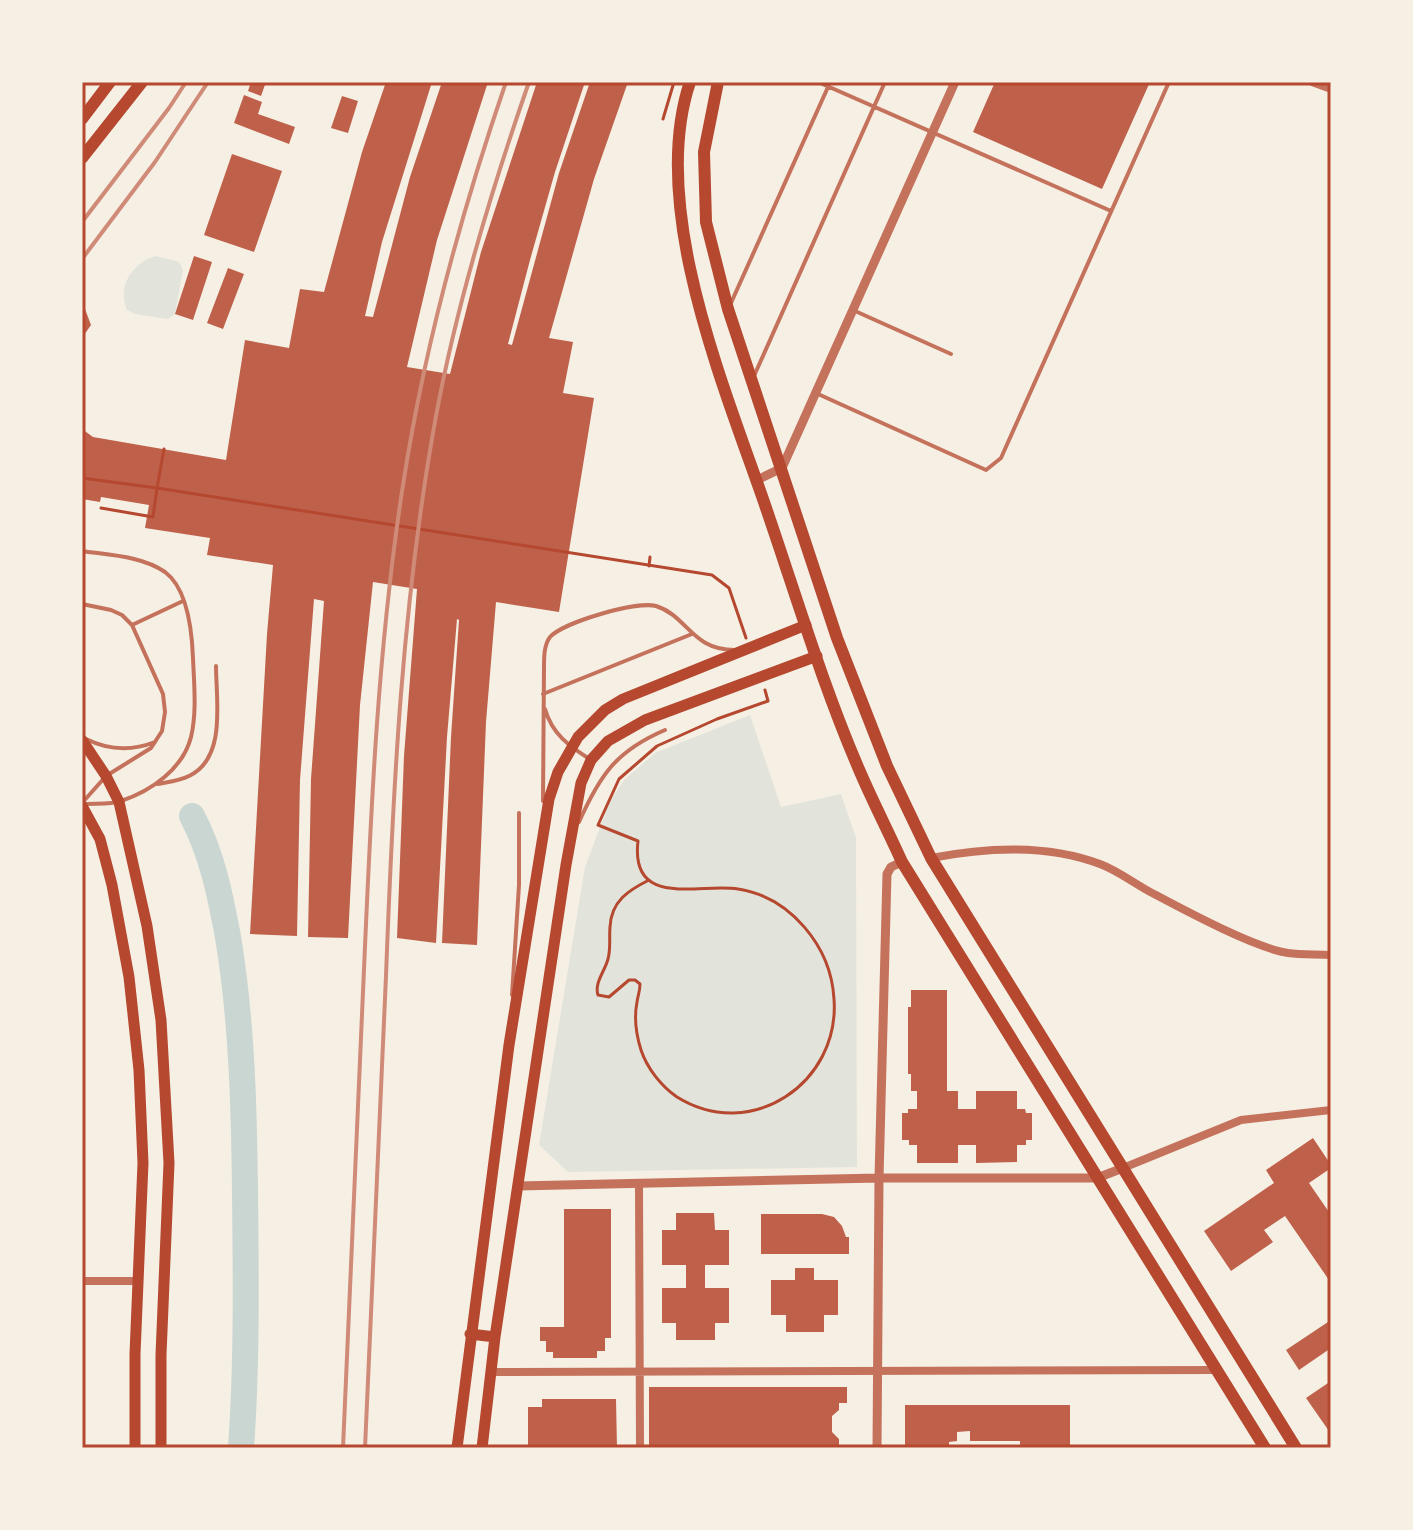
<svg xmlns="http://www.w3.org/2000/svg" width="1413" height="1530" font-family="'PT Sans Narrow',sans-serif">
<style>
.green{fill:#e2e4dc}
.lines{fill:none;stroke-linecap:round;stroke-linejoin:round}
.river{stroke:#c9d6d2;stroke-width:26}
.building{fill:#bf614a}
.path{stroke:#b5482f;stroke-width:3}
.service{stroke:#c5725c;stroke-width:4}
.minor{stroke:#c5725c;stroke-width:8}
.tertiary{stroke:#c5725c;stroke-width:9}
.secondary{stroke:#b5482f;stroke-width:11}
.primary{stroke:#b5482f;stroke-width:12}
.trunk{stroke:#b5482f;stroke-width:12}
.rail{stroke:#cf8b77;stroke-width:4}
.neatline{fill:none;stroke:#b5482f;stroke-width:3}
</style>
<rect width="100%" height="100%" fill="#f6efe4"/>
<path class="green" d="M 156,256 L 179,262 L 183,270 L 175,314 L 168,319 L 135,314 L 127,310 C 117,286 132,263 156,256 Z
M 750,715 L 781,807 L 841,794 L 856,838 L 857,1167 L 568,1172 L 539,1145 L 585,867 L 609,803 L 624,780 L 655,753 Z"/>
<g class="lines">
<path class="river" d="M 192,816 C 212,854 220,894 228,937 C 242,1022 244,1106 245,1192 C 246,1278 247,1363 241,1448"/>
</g>
<path class="building" d="M 251,82 L 266,82 L 261,96 L 248,91 Z
M 386,82 L 432,82 L 382,242 L 365,316 L 373,317 L 410,177 L 442,82 L 488,82 L 437,240 L 407,367 L 450,374 L 481,252 L 537,82 L 585,82 L 555,172 L 530,260 L 508,344 L 512,345 L 559,173 L 590,82 L 628,82 L 594,179 L 549,338 L 573,342 L 563,393 L 594,398 L 559,612 L 496,602 L 486,722 L 477,945 L 442,943 L 451,737 L 459,620 L 457,619 L 447,737 L 436,943 L 397,938 L 404,756 L 417,589 L 373,582 L 360,705 L 348,938 L 308,937 L 311,779 L 324,601 L 314,599 L 300,780 L 297,936 L 250,934 L 267,634 L 273,565 L 207,555 L 210,538 L 145,528 L 149,505 L 101,497 L 100,502 L 82,499 L 82,429 L 93,437 L 226,460 L 245,340 L 289,348 L 300,289 L 324,292 L 362,152 Z
M 995,82 L 1150,82 L 1102,189 L 973,132 Z
M 244,95 L 262,102 L 258,114 L 295,127 L 289,144 L 234,123 Z
M 342,96 L 358,101 L 348,133 L 331,128 Z
M 232,154 L 282,171 L 254,252 L 204,235 Z
M 194,256 L 212,262 L 193,320 L 175,314 Z
M 228,268 L 244,274 L 223,329 L 207,323 Z
M 82,301 L 91,325 L 82,338 Z
M 911,990 L 947,990 L 947,1091 L 958,1091 L 958,1109 L 976,1109 L 976,1091 L 1017,1091 L 1017,1109 L 1025,1109 L 1026,1113 L 1032,1113 L 1032,1140 L 1026,1140 L 1026,1145 L 1017,1145 L 1017,1162 L 976,1163 L 976,1145 L 958,1145 L 958,1163 L 917,1163 L 917,1145 L 909,1145 L 909,1140 L 902,1140 L 902,1113 L 908,1113 L 908,1109 L 917,1109 L 917,1091 L 911,1091 L 911,1074 L 908,1074 L 908,1007 L 911,1007 Z
M 1313,1138 L 1331,1165 L 1331,1168 L 1309,1183 L 1331,1215 L 1331,1283 L 1285,1216 L 1264,1230 L 1273,1242 L 1231,1271 L 1204,1231 L 1274,1183 L 1266,1170 Z
M 564,1209 L 611,1209 L 611,1338 L 605,1338 L 605,1351 L 597,1351 L 597,1358 L 553,1358 L 553,1352 L 546,1352 L 546,1341 L 540,1341 L 540,1327 L 564,1327 Z
M 676,1213 L 714,1213 L 715,1230 L 729,1230 L 729,1265 L 705,1265 L 705,1288 L 729,1288 L 729,1323 L 715,1323 L 715,1340 L 676,1340 L 676,1323 L 662,1323 L 662,1288 L 686,1288 L 686,1265 L 662,1265 L 662,1230 L 676,1230 Z
M 761,1214 L 822,1214 L 834,1217 L 842,1226 L 846,1237 L 849,1237 L 849,1254 L 761,1254 Z
M 795,1268 L 814,1268 L 814,1280 L 838,1280 L 838,1315 L 824,1315 L 824,1332 L 786,1332 L 786,1315 L 771,1315 L 771,1280 L 795,1280 Z
M 1331,1320 L 1331,1348 L 1299,1370 L 1286,1350 Z
M 1331,1381 L 1331,1434 L 1306,1398 Z
M 649,1387 L 847,1387 L 847,1403 L 839,1403 L 839,1410 L 832,1416 L 832,1432 L 839,1439 L 839,1445 L 847,1445 L 847,1448 L 649,1448 Z
M 542,1399 L 616,1399 L 617,1448 L 528,1448 L 528,1407 L 542,1407 Z
M 905,1405 L 1070,1405 L 1070,1448 L 1020,1447 L 1020,1441 L 970,1441 L 970,1431 L 957,1432 L 957,1441 L 949,1442 L 949,1448 L 905,1448 Z"/>
<g class="lines">
<path class="path" d="M 663,119 L 674,82
M 164,449 L 157,488 L 712,575 L 729,588 L 746,638
M 82,478 L 157,488 L 153,517 L 101,508
M 649,566 L 650,557
M 649,880 C 629,890 611,901 610,927 C 609,938 611,948 608,959 C 605,971 594,983 598,995 L 609,997 L 629,980 L 635,980 L 640,984 C 640,991 638,995 637,1002 C 634,1017 636,1034 641,1050 C 647,1068 661,1086 677,1097 C 751,1143 840,1083 834,999 C 831,946 790,897 738,889 C 699,883 630,909 638,841 L 598,825 L 619,779 L 657,746 L 717,719 L 768,701 L 765,690"/>
<path class="service" d="M 818,82 L 1111,211
M 731,303 L 828,87
M 855,311 L 951,354
M 754,376 L 885,82
M 818,394 L 986,470 L 1001,458 L 1169,82
M 82,551 C 109,555 142,556 165,572 C 188,589 192,632 193,658 C 194,684 197,712 191,737 C 183,769 151,791 121,801 C 110,805 96,803 84,804
M 82,604 L 111,610 L 122,615 L 132,625 L 163,694 L 165,712 L 162,731 L 151,748 L 106,776 L 82,803
M 132,625 L 183,601
M 543,694 L 692,634
M 545,709 C 552,734 569,746 591,760
M 86,739 C 108,750 132,751 155,742
M 158,784 C 168,782 179,781 189,776 C 227,758 216,700 216,666
M 543,801 L 544,667 C 544,657 544,645 550,637 C 564,622 636,601 656,606 C 688,616 691,650 735,650
M 579,822 C 600,775 616,751 665,730
M 512,995 L 519,885 L 519,813"/>
<path class="minor" d="M 1312,82 L 1331,89
M 931,858 C 987,847 1047,844 1100,864 C 1119,871 1136,885 1154,894 C 1186,911 1255,948 1288,953 C 1302,955 1317,954 1331,955
M 1123,1168 L 1241,1120 L 1331,1110
M 639,1184 L 640,1448
M 82,1281 L 138,1281
M 491,1372 L 1217,1370"/>
<path class="tertiary" d="M 757,480 L 782,468 L 955,82
M 518,1186 L 879,1178 L 1097,1178 L 1123,1168
M 877,1448 L 879,1178 L 887,874 L 891,867 L 902,862"/>
<path class="secondary" d="M 82,740 L 106,776 L 119,802 L 147,926 L 161,1020 L 169,1163 L 161,1355 L 161,1448
M 82,806 L 100,839 L 112,885 L 129,977 L 139,1070 L 143,1163 L 135,1354 L 135,1448
M 470,1334 L 495,1337
M 457,1448 L 509,1045 L 549,799 L 558,772 L 578,737 L 605,710 L 623,699 L 806,625
M 482,1448 L 495,1337 L 566,865 L 581,783 L 591,760 L 608,741 L 645,720 L 817,656"/>
<path class="primary" d="M 690,82 C 648,207 724,386 765,505 C 796,595 823,687 861,774 C 874,804 889,833 902,862 L 1265,1448
M 718,82 L 704,152 L 706,222 L 728,309 L 837,638 L 887,766 L 931,858 L 1296,1448
M 82,158 L 142,82"/>
<path class="trunk" d="M 82,119 L 110,82"/>
<path class="rail" d="M 82,222 L 169,108 L 186,82
M 82,259 L 155,162 L 208,82
M 343,1448 C 350,1288 357,1129 364,969 C 371,807 378,646 403,485 C 424,349 461,213 506,82
M 365,1448 C 372,1291 379,1133 386,976 C 393,788 402,602 436,416 C 457,303 491,191 529,82"/>
</g>
<rect width="1413" height="1530" fill="none" stroke="#f6efe4" stroke-width="168"/>
<rect x="84" y="84" width="1245" height="1362" class="neatline"/>
</svg>
